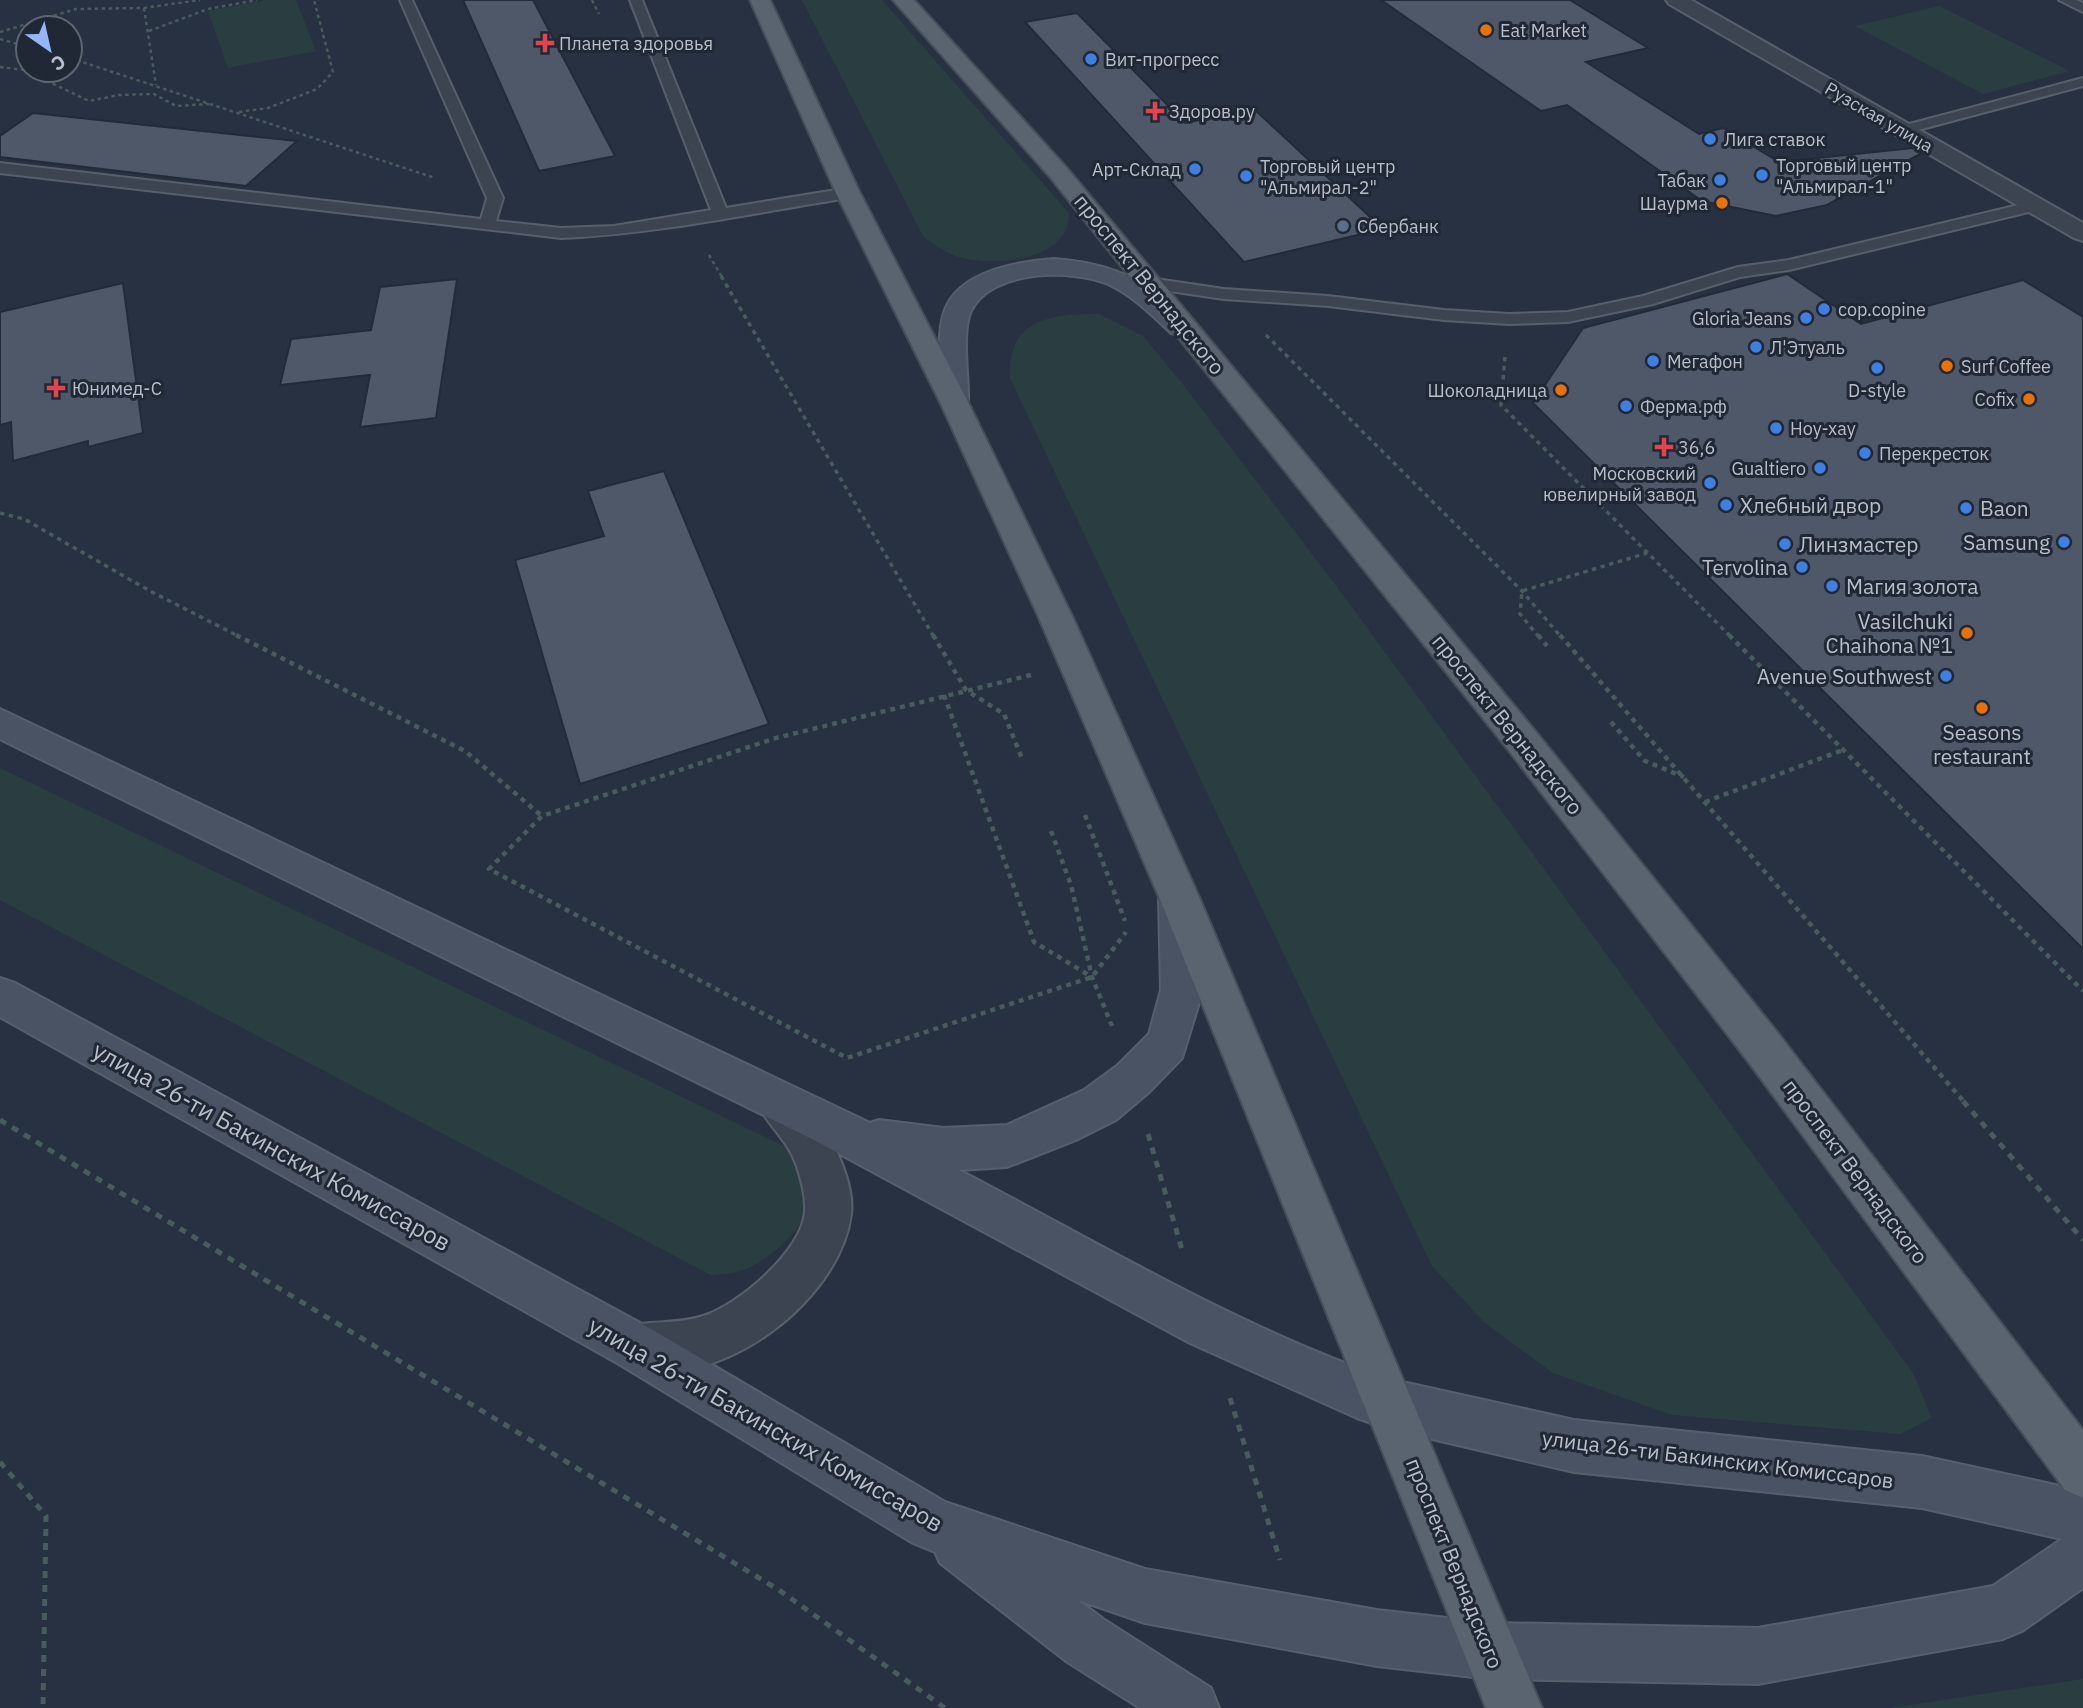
<svg xmlns="http://www.w3.org/2000/svg" width="2083" height="1708" font-family="'IBM Plex Sans',sans-serif">
<style>
.green{fill:#2a3e42}
.building{fill:#4e5869;stroke:#222b38;stroke-width:2}
.lines{fill:none;stroke-linecap:round;stroke-linejoin:round}
.lane-casing{stroke:#565f6b;stroke-width:4}
.street-casing{stroke:#565f6b;stroke-width:4}
.secondary-casing{stroke:#565f6b;stroke-width:4}
.primary-casing{stroke:#454d5a;stroke-width:4}
.path-far3{stroke:#485b5e;stroke-width:2.5;stroke-dasharray:3.5 3.5;stroke-linecap:butt}
.path-far2{stroke:#485b5e;stroke-width:3.5;stroke-dasharray:4.5 4.5;stroke-linecap:butt}
.path-far1{stroke:#485b5e;stroke-width:4.5;stroke-dasharray:5 5;stroke-linecap:butt}
.path{stroke:#485b5e;stroke-width:5;stroke-dasharray:7 7;stroke-linecap:butt}
.lane{fill:#3c4451;fill-rule:evenodd}
.street{fill:#3c4451;fill-rule:evenodd}
.secondary{fill:#4a5363;fill-rule:evenodd}
.primary{fill:#5a6370;fill-rule:evenodd}
.food-dot{fill:#e8710a;stroke:#202836;stroke-width:2.5}
.health-dot{fill:#e0444e;stroke:#202836;stroke-width:2.5}
.shop-dot{fill:#3f7fe0;stroke:#202836;stroke-width:2.5}
.service-dot{fill:#5c6f8a;stroke:#202836;stroke-width:2.5}
.labels{text-anchor:middle;dominant-baseline:central;stroke-width:6;stroke-linejoin:round;paint-order:stroke}
.far-poi-label{font-size:18px;fill:#b8bfcb;stroke:#202836;text-anchor:start}
.far-street-label{font-size:18px;fill:#b8bfcb;stroke:#202836}
.street-label{font-size:21px;fill:#b8bfcb;stroke:#202836}
.poi-label{font-size:21px;fill:#b8bfcb;stroke:#202836;text-anchor:start}
.near-street-label{font-size:24px;fill:#b8bfcb;stroke:#202836}
</style>
<rect width="100%" height="100%" fill="#283141"/>
<path class="green" d="M 266,0 L 296,0 L 316,51 L 228,68 L 208,11 Z
M 802,0 L 882,0 L 1069,213 C 1070,262 991,268 956,256 C 943,251 933,244 923,236 Z
M 1939,6 L 2070,71 L 1983,94 L 1855,26 Z
M 1099,314 L 1143,336 L 1181,382 L 1343,595 L 1913,1373 L 1932,1418 L 1900,1434 L 1672,1415 L 1553,1373 L 1485,1323 L 1432,1266 L 1010,378 C 1007,318 1052,314 1099,314 Z
M 0,768 L 792,1150 C 797,1164 806,1181 808,1196 C 811,1226 768,1261 743,1270 C 733,1274 721,1274 711,1275 L 0,900 Z
M 2083,1679 L 2083,1708 L 1890,1708 Z"/>
<path class="building" d="M 463,0 L 533,0 L 615,156 L 539,171 Z
M 1381,0 L 1570,0 L 1648,48 L 1586,62 L 1699,134 L 1723,128 L 1779,162 L 1913,148 L 1922,153 L 1827,205 L 1776,216 L 1702,201 L 1567,105 L 1541,111 Z
M 1077,13 L 1185,123 L 1254,109 L 1383,229 L 1244,262 L 1025,22 Z
M 33,113 L 297,141 L 246,186 L 0,157 L 0,136 Z
M 1787,274 L 1861,324 L 2023,280 L 2083,317 L 2083,949 L 1533,403 L 1583,328 Z
M 457,279 L 436,418 L 360,427 L 370,375 L 280,385 L 291,339 L 371,330 L 380,287 Z
M 123,283 L 143,433 L 88,447 L 88,441 L 13,461 L 11,422 L 0,425 L 0,312 Z
M 664,471 L 769,724 L 580,784 L 515,560 L 604,536 L 588,491 Z"/>
<g class="lines">
<defs>
<path id="lane" d="M 400,0 L 412,0 L 503,198 L 496,221 L 561,228 L 614,226 L 711,210 L 630,0 L 642,0 L 726,208 L 848,188 L 856,193 L 848,198 C 752,213 658,234 561,238 L 0,173 L 0,163 L 481,219 L 487,198 Z
M 2059,0 L 2076,0 L 2083,3 L 2083,12 Z
M 2083,78 L 2083,86 L 1903,134 L 1896,130 L 1898,127 Z
M 2035,201 L 2043,206 L 2041,209 L 1789,270 L 1740,277 L 1653,304 L 1568,322 L 1509,324 L 1444,320 L 1328,306 L 1224,299 L 1149,288 L 1141,283 L 1149,278 L 1224,289 L 1328,296 L 1444,310 L 1509,314 L 1568,312 L 1643,296 L 1738,267 L 1789,260 Z"/>
<path id="street" d="M 1666,0 L 1691,0 L 2083,223 L 2083,241 L 2074,238 L 1669,4 Z
M 778,1081 C 803,1090 819,1114 830,1138 C 841,1159 854,1190 851,1214 C 840,1305 707,1401 619,1364 L 611,1347 L 619,1330 C 646,1318 675,1326 703,1316 C 738,1305 802,1251 805,1212 C 806,1197 801,1178 796,1164 C 788,1140 766,1124 756,1101 L 762,1087 Z"/>
<path id="secondary" d="M 1054,259 C 1100,262 1135,274 1171,304 C 1179,311 1188,318 1195,327 L 1191,333 L 1181,335 L 1171,333 C 1152,315 1132,295 1108,284 C 1072,269 991,269 971,311 C 961,333 969,378 968,402 L 964,408 L 954,411 L 944,408 L 940,402 C 940,375 937,347 942,320 C 951,272 1014,262 1054,259 Z
M 0,709 L 870,1123 L 879,1120 L 944,1128 L 1007,1125 L 1084,1090 L 1118,1065 L 1149,1034 L 1161,990 L 1159,899 L 1165,887 L 1179,882 L 1193,887 L 1199,899 L 1203,990 L 1182,1058 L 1148,1093 L 1116,1120 L 1076,1140 L 1007,1167 L 959,1170 C 1097,1242 1241,1329 1389,1379 L 1574,1420 L 1922,1456 L 2083,1491 L 2083,1588 L 2022,1631 L 2003,1639 L 1758,1684 L 1491,1679 L 1377,1666 L 1145,1623 L 1078,1600 L 1106,1621 L 1211,1688 L 1219,1708 L 1140,1708 L 1066,1661 L 940,1563 L 935,1552 L 913,1543 L 619,1364 L 0,1017 L 0,978 L 15,983 L 653,1330 L 945,1502 L 1145,1569 L 1377,1610 L 1491,1623 L 1758,1628 L 1993,1586 L 2062,1539 L 1922,1508 L 1574,1472 L 1389,1429 L 1357,1418 L 1190,1343 L 814,1140 L 0,739 Z"/>
<path id="primary" d="M 750,0 L 770,0 L 860,193 L 968,402 L 1073,618 L 1199,897 L 1542,1708 L 1486,1708 L 1159,897 L 1039,618 L 940,402 L 836,193 Z
M 893,0 L 914,0 L 1066,167 L 1536,732 L 1777,1032 L 2083,1430 L 2083,1498 L 2065,1490 L 1747,1060 L 1510,752 L 1050,177 Z"/>
</defs>
<use href="#lane" class="lane-casing"/>
<use href="#street" class="street-casing"/>
<use href="#secondary" class="secondary-casing"/>
<use href="#primary" class="primary-casing"/>
<path class="path-far3" d="M 592,0 L 599,14
M 144,8 L 156,85
M 149,31 L 208,9 L 257,0
M 0,32 L 76,9 L 144,8 L 200,0
M 0,39 L 28,47
M 70,58 L 435,178
M 0,67 L 24,70 L 89,101 L 119,95 L 154,94 L 176,106 L 209,104
M 239,112 L 268,108 L 317,89 L 333,72 L 314,0
M 709,255 L 722,277"/>
<path class="path-far2" d="M 721,276 L 934,637
M 1266,335 L 1522,591 L 1561,637
M 1505,357 L 1501,405 L 1731,637
M 0,513 L 24,519 L 150,591 L 240,637
M 1539,637 L 1520,614 L 1522,591 L 1647,553"/>
<path class="path-far1" d="M 236,635 L 465,751 L 542,816
M 933,635 L 966,690 L 1004,714 L 1023,761
M 1538,635 L 1547,646
M 1560,635 L 1965,1103
M 1729,635 L 2083,991
M 1031,675 L 776,738 L 542,816 L 489,869 L 847,1058 L 1092,977 L 1126,932
M 944,695 L 1034,942 L 1092,977
M 1611,722 L 1645,761 L 1684,777
M 1705,802 L 1843,750
M 1085,815 L 1125,921
M 1051,831 L 1071,885 L 1092,977 L 1112,1026"/>
<path class="path" d="M 1963,1101 L 2083,1240
M 0,1120 L 779,1590 L 945,1708
M 1148,1134 L 1183,1253
M 1230,1398 L 1280,1560
M 0,1462 L 46,1516 L 43,1708"/>
<use href="#lane" class="lane"/>
<use href="#street" class="street"/>
<use href="#secondary" class="secondary"/>
<use href="#primary" class="primary"/>
</g>
<g class="food-dot">
<circle cx="1486" cy="30" r="7"/>
<circle cx="1722" cy="203" r="7"/>
<circle cx="1947" cy="366" r="7"/>
<circle cx="1561" cy="390" r="7"/>
<circle cx="2029" cy="399" r="7"/>
<circle cx="1967" cy="633" r="7"/>
<circle cx="1982" cy="708" r="7"/>
</g>
<g class="health-dot">
<path d="M541.5 32.5h7v7h7v7h-7v7h-7v-7h-7v-7h7z"/>
<path d="M1151.5 100.5h7v7h7v7h-7v7h-7v-7h-7v-7h7z"/>
<path d="M52.5 377.5h7v7h7v7h-7v7h-7v-7h-7v-7h7z"/>
<path d="M1660.5 436.5h7v7h7v7h-7v7h-7v-7h-7v-7h7z"/>
</g>
<g class="shop-dot">
<circle cx="1091" cy="59" r="7"/>
<circle cx="1710" cy="139" r="7"/>
<circle cx="1195" cy="169" r="7"/>
<circle cx="1762" cy="175" r="7"/>
<circle cx="1246" cy="176" r="7"/>
<circle cx="1720" cy="180" r="7"/>
<circle cx="1824" cy="309" r="7"/>
<circle cx="1806" cy="318" r="7"/>
<circle cx="1756" cy="347" r="7"/>
<circle cx="1653" cy="361" r="7"/>
<circle cx="1877" cy="368" r="7"/>
<circle cx="1626" cy="406" r="7"/>
<circle cx="1776" cy="428" r="7"/>
<circle cx="1865" cy="453" r="7"/>
<circle cx="1820" cy="468" r="7"/>
<circle cx="1710" cy="483" r="7"/>
<circle cx="1726" cy="505" r="7"/>
<circle cx="1966" cy="508" r="7"/>
<circle cx="2064" cy="542" r="7"/>
<circle cx="1785" cy="544" r="7"/>
<circle cx="1802" cy="567" r="7"/>
<circle cx="1832" cy="586" r="7"/>
<circle cx="1946" cy="676" r="7"/>
</g>
<circle class="service-dot" cx="1343" cy="226" r="7"/>
<g class="labels">
<g class="far-poi-label">
<text x="1500" y="30">Eat Market</text>
<text x="559" y="43">Планета здоровья</text>
<text x="1105" y="59">Вит-прогресс</text>
<text x="1169" y="111">Здоров.ру</text>
<text x="1724" y="139">Лига ставок</text>
<text x="1776" y="165">Торговый центр<tspan x="1776" dy="21">"Альмирал-1"</tspan></text>
<text x="1260" y="166">Торговый центр<tspan x="1260" dy="21">"Альмирал-2"</tspan></text>
<text x="1181" y="169" text-anchor="end">Арт-Склад</text>
<text x="1706" y="180" text-anchor="end">Табак</text>
<text x="1708" y="203" text-anchor="end">Шаурма</text>
<text x="1357" y="226">Сбербанк</text>
<text x="1838" y="309">cop.copine</text>
<text x="1792" y="318" text-anchor="end">Gloria Jeans</text>
<text x="1770" y="347">Л'Этуаль</text>
<text x="1667" y="361">Мегафон</text>
<text x="1961" y="366">Surf Coffee</text>
<text x="72" y="388">Юнимед-С</text>
<text x="1547" y="390" text-anchor="end">Шоколадница</text>
<text x="1877" y="390" text-anchor="middle">D-style</text>
<text x="2015" y="399" text-anchor="end">Cofix</text>
<text x="1640" y="406">Ферма.рф</text>
<text x="1790" y="428">Ноу-хау</text>
<text x="1678" y="447">36,6</text>
<text x="1879" y="453">Перекресток</text>
<text x="1806" y="468" text-anchor="end">Gualtiero</text>
<text x="1696" y="473" text-anchor="end">Московский<tspan x="1696" dy="21">ювелирный завод</tspan></text>
</g>
<g class="far-street-label">
<text transform="translate(1879 117) rotate(30)">Рузская улица</text>
</g>
<g class="street-label">
<text transform="translate(1150 284) rotate(51)">проспект Вернадского</text>
<text transform="translate(1508 724) rotate(51)">проспект Вернадского</text>
<text transform="translate(1856 1171) rotate(53)">проспект Вернадского</text>
<text transform="translate(1718 1459) rotate(7)">улица 26-ти Бакинских Комиссаров</text>
<text transform="translate(1455 1563) rotate(68)">проспект Вернадского</text>
</g>
<g class="poi-label">
<text x="1740" y="505">Хлебный двор</text>
<text x="1980" y="508">Baon</text>
<text x="2050" y="542" text-anchor="end">Samsung</text>
<text x="1799" y="544">Линзмастер</text>
<text x="1788" y="567" text-anchor="end">Tervolina</text>
<text x="1846" y="586">Магия золота</text>
<text x="1953" y="621" text-anchor="end">Vasilchuki<tspan x="1953" dy="24">Chaihona №1</tspan></text>
<text x="1932" y="676" text-anchor="end">Avenue Southwest</text>
<text x="1982" y="732" text-anchor="middle">Seasons<tspan x="1982" dy="24">restaurant</tspan></text>
</g>
<g class="near-street-label">
<text transform="translate(272 1146) rotate(29)">улица 26-ти Бакинских Комиссаров</text>
<text transform="translate(766 1424) rotate(30)">улица 26-ти Бакинских Комиссаров</text>
</g>
</g>
<g transform="translate(49 49) rotate(146)"><circle r="33" fill="#202836" stroke="#5d6472" stroke-width="2"/>
<path d="M0-5L12 26L0 18L-12 26Z" fill="#95b6f4"/>
<text y="-10" font-size="19" font-weight="bold" text-anchor="middle" fill="#b8bfcb">С</text>
</g>
</svg>
